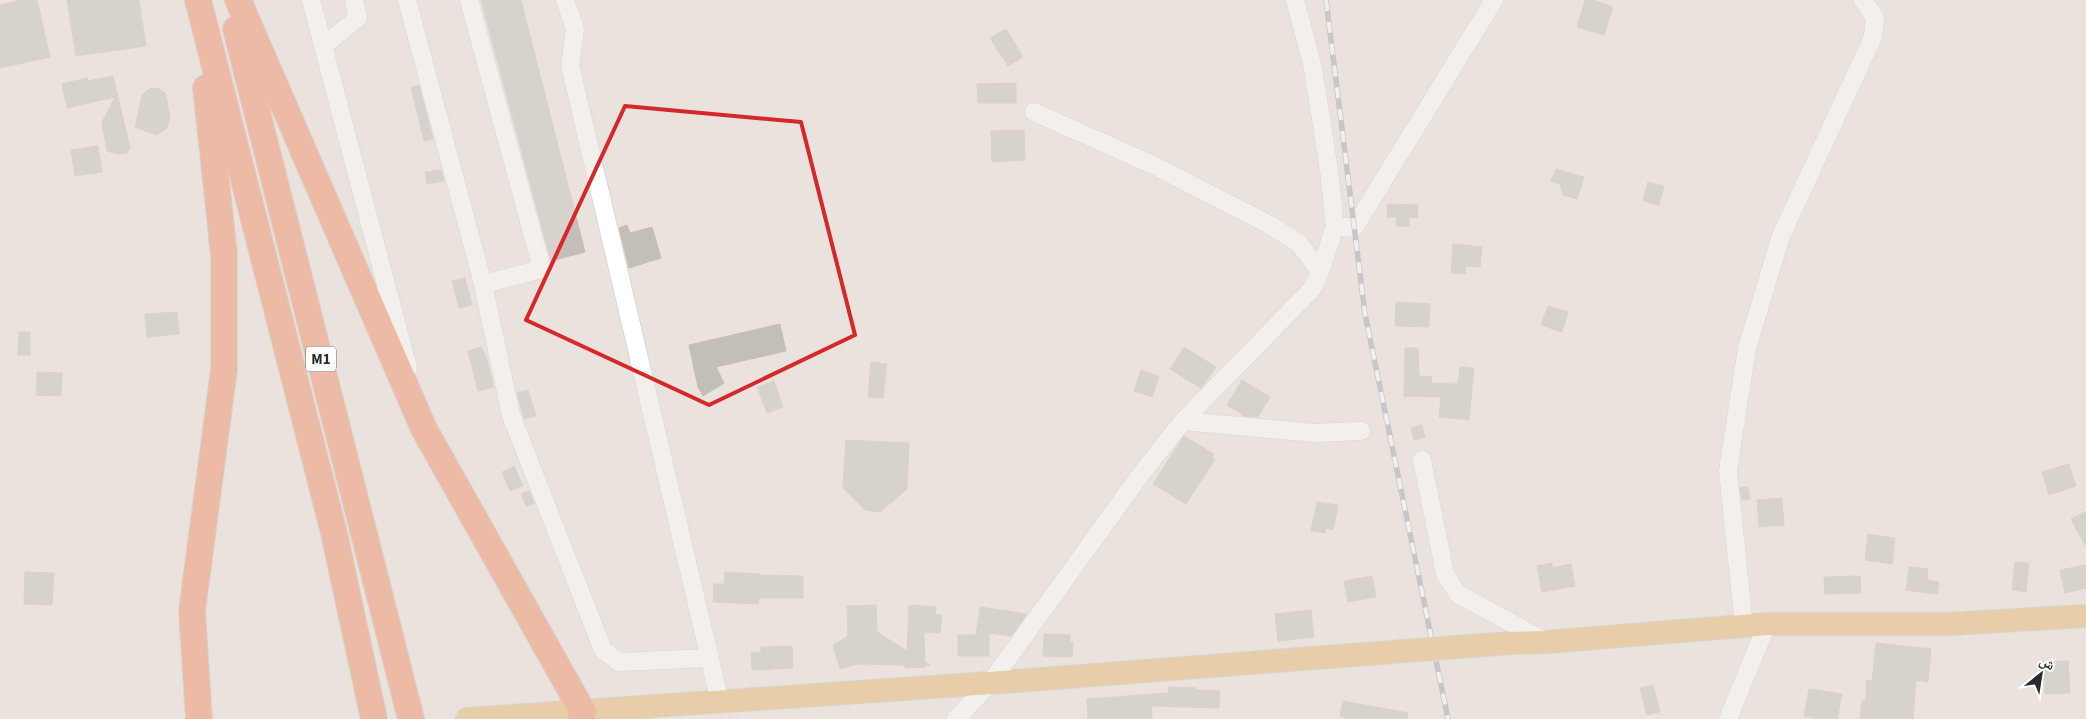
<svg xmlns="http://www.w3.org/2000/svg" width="2086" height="719" font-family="'Source Sans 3','Noto Naskh Arabic',sans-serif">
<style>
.building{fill:#c3beb8;stroke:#c6beb7}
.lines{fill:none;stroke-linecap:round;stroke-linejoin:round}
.minor-casing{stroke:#c5c9d2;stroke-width:19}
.major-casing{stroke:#c3c3c3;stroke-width:24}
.highway-casing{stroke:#c3c3c3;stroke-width:28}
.minor{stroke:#fff;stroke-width:18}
.major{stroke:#e4b468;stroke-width:22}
.highway{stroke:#f08a62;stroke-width:26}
.rail-casing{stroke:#a0a5b2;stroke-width:5.5}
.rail{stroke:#fff;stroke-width:4;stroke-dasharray:11;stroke-linecap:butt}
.major-bridge-casing{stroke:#c3c3c3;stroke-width:24;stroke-linecap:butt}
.major-bridge{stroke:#e4b468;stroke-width:22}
.marked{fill:none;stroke:#d62828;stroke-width:4;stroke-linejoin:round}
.labels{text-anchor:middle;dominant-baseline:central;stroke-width:4;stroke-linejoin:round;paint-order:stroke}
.shield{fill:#fff;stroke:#6a6a6a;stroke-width:1}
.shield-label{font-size:15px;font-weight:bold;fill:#2a2a2a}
</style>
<rect width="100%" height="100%" fill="#eae2dd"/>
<path class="building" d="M 22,0 L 37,0 L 50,57 L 0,68 L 0,5 Z
M 67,0 L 139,0 L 146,46 L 76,56 Z
M 481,0 L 521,0 L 585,252 L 551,261 Z
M 1585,0 L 1593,0 L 1613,7 L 1604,35 L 1577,27 Z
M 1006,29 L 1023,57 L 1008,66 L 990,38 Z
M 113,76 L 130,148 L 127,153 L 117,154 L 107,151 L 102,122 L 115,97 L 67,108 L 62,84 L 87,78 L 88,81 Z
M 1016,83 L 1016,103 L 978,103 L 977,84 Z
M 419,85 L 433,139 L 424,141 L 411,87 Z
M 152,88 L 159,89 L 166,94 L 170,119 L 166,129 L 156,135 L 135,127 L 142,95 L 146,91 Z
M 1024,130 L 1025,160 L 992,162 L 991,131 Z
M 98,146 L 102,172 L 75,176 L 71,150 Z
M 1556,169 L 1584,177 L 1577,199 L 1563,195 L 1560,184 L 1551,181 Z
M 441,170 L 444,181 L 427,184 L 425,172 Z
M 1648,182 L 1664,186 L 1659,205 L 1643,201 Z
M 1388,204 L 1418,205 L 1417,218 L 1409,217 L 1409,226 L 1396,226 L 1397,217 L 1387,217 Z
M 627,225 L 630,233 L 652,227 L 661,258 L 629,268 L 619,228 Z
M 1453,244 L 1482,247 L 1480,267 L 1466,266 L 1465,274 L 1451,273 Z
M 465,278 L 472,305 L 459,308 L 452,281 Z
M 1396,302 L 1430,304 L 1429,327 L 1395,326 Z
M 1548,306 L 1568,312 L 1562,332 L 1541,325 Z
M 177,312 L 179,334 L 147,337 L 145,314 Z
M 780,324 L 786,351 L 716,367 L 724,383 L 703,396 L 698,387 L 689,345 Z
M 19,332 L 30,332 L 30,355 L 18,355 Z
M 481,347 L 486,357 L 494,387 L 478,391 L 468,351 Z
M 1184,347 L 1216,367 L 1201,388 L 1170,369 Z
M 1405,348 L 1418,348 L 1419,376 L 1432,377 L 1431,383 L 1458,384 L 1460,367 L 1474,368 L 1469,420 L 1439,417 L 1441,397 L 1404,396 Z
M 871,362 L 887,364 L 883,398 L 868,397 Z
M 1141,370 L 1159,377 L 1152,397 L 1134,391 Z
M 37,372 L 62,373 L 61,396 L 36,395 Z
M 1242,380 L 1270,397 L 1258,417 L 1242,416 L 1242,414 L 1227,405 Z
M 774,381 L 783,407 L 767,413 L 757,387 Z
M 528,390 L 536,416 L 524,419 L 517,393 Z
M 1422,425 L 1425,437 L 1414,440 L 1411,428 Z
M 1184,436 L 1214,454 L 1212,458 L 1215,459 L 1186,504 L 1153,484 Z
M 846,440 L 909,443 L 907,489 L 880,512 L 865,510 L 843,488 Z
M 2069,464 L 2076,486 L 2049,495 L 2042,472 Z
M 514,466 L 523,486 L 510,491 L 502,472 Z
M 1748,487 L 1750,499 L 1742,500 L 1740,488 Z
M 529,491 L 534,503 L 526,506 L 521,494 Z
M 1782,498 L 1784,525 L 1759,527 L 1757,500 Z
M 1317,502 L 1338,505 L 1333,530 L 1326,528 L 1325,533 L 1311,531 Z
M 2086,511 L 2086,547 L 2071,519 Z
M 1868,534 L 1895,538 L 1892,564 L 1865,560 Z
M 2015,562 L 2029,563 L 2026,592 L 2012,590 Z
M 1552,563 L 1552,568 L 1571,564 L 1575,586 L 1542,592 L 1537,566 Z
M 2086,565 L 2086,588 L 2065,593 L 2060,570 Z
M 1909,567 L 1928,569 L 1927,580 L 1939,582 L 1937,594 L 1906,590 Z
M 25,572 L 54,573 L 52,605 L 24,604 Z
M 725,572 L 760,574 L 760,575 L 803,576 L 803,598 L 759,598 L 758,604 L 713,602 L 714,584 L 724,584 Z
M 1372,576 L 1376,597 L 1348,602 L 1344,581 Z
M 1860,576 L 1861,593 L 1825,594 L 1824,577 Z
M 876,605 L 877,632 L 907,651 L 909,605 L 936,607 L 935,615 L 942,615 L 940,633 L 924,632 L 925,662 L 930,665 L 925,665 L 925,667 L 905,668 L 905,665 L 858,664 L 840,669 L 833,645 L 848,636 L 847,606 Z
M 980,607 L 1027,614 L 1011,636 L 989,633 L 989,656 L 958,656 L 958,635 L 976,635 Z
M 1311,610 L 1314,637 L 1278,641 L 1275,614 Z
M 1044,634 L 1070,635 L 1070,642 L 1073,642 L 1072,657 L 1043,656 Z
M 1876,643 L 1931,649 L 1928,682 L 1916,680 L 1913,719 L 1860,719 L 1862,701 L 1866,700 L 1867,680 L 1872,681 Z
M 792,646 L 793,668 L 752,670 L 751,653 L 761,652 L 761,647 Z
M 2068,661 L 2070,693 L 2045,694 L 2042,662 Z
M 1653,685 L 1660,712 L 1647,715 L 1640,688 Z
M 1169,687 L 1196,688 L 1196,690 L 1220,691 L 1219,708 L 1151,706 L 1152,719 L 1088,719 L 1087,699 L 1168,693 Z
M 1809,689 L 1842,694 L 1837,719 L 1822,719 L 1804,716 Z
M 1343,701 L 1408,713 L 1407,719 L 1344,719 L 1345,717 L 1340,716 Z"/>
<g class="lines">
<defs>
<path id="minor" d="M 311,0 L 408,368
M 407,0 L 483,284 L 511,415 L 603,650 L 619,662 L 709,658
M 469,0 L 542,269 L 483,284
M 565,0 L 575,29 L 570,65 L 720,702
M 1295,0 L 1313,68 L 1329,170 L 1335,226
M 323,46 L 358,18 L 354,0
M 1034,112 L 1155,166 L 1268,224 L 1299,243 L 1320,272
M 1183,421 L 1315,433 L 1361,431
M 1422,460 L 1445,574 L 1458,594 L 1546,642
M 1744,626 L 1728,471 L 1747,348 L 1781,236 L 1873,37 L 1875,18 L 1863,0
M 956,719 L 990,683 L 1141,474 L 1183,421 L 1312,289 L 1320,272 L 1335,226 L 1354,228 L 1494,0
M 1728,719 L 1767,624"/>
<path id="major" d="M 1510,643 L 1546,642 L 1767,624 L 1948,624 L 2086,616
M 467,719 L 990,683 L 1379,653"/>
<path id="highway" d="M 198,0 L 334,533 L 374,719
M 238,0 L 424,429 L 583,712 L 581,719
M 236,29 L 411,719
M 199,719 L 192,611 L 224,369 L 224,255 L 206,88"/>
</defs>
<use href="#minor" class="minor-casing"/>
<use href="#major" class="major-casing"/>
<use href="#highway" class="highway-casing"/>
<use href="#minor" class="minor"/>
<use href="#major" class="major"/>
<use href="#highway" class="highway"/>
<defs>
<path id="rail" d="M 1326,0 L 1365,314 L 1448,719"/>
</defs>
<use href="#rail" class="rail-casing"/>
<use href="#rail" class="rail"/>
<defs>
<path id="major-bridge" d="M 1379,653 L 1510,643"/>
</defs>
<use href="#major-bridge" class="major-bridge-casing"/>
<use href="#major-bridge" class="major-bridge"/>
</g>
<path d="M0 0H2086V719H0ZM 625,106 L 801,122 L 855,335 L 709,405 L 526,320 Z" fill="#eae2dd" fill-opacity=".55" fill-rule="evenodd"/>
<path class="marked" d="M 625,106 L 801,122 L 855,335 L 709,405 L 526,320 Z"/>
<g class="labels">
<rect class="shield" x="306" y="346.5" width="30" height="25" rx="4"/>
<g class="shield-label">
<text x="321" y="359">M1</text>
</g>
</g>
<g transform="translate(2041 674) rotate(30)" stroke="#ffffff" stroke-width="4" paint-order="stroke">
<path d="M0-4L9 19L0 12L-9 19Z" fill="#2a2a2a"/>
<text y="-8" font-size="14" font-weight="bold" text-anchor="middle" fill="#2a2a2a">ش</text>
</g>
</svg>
